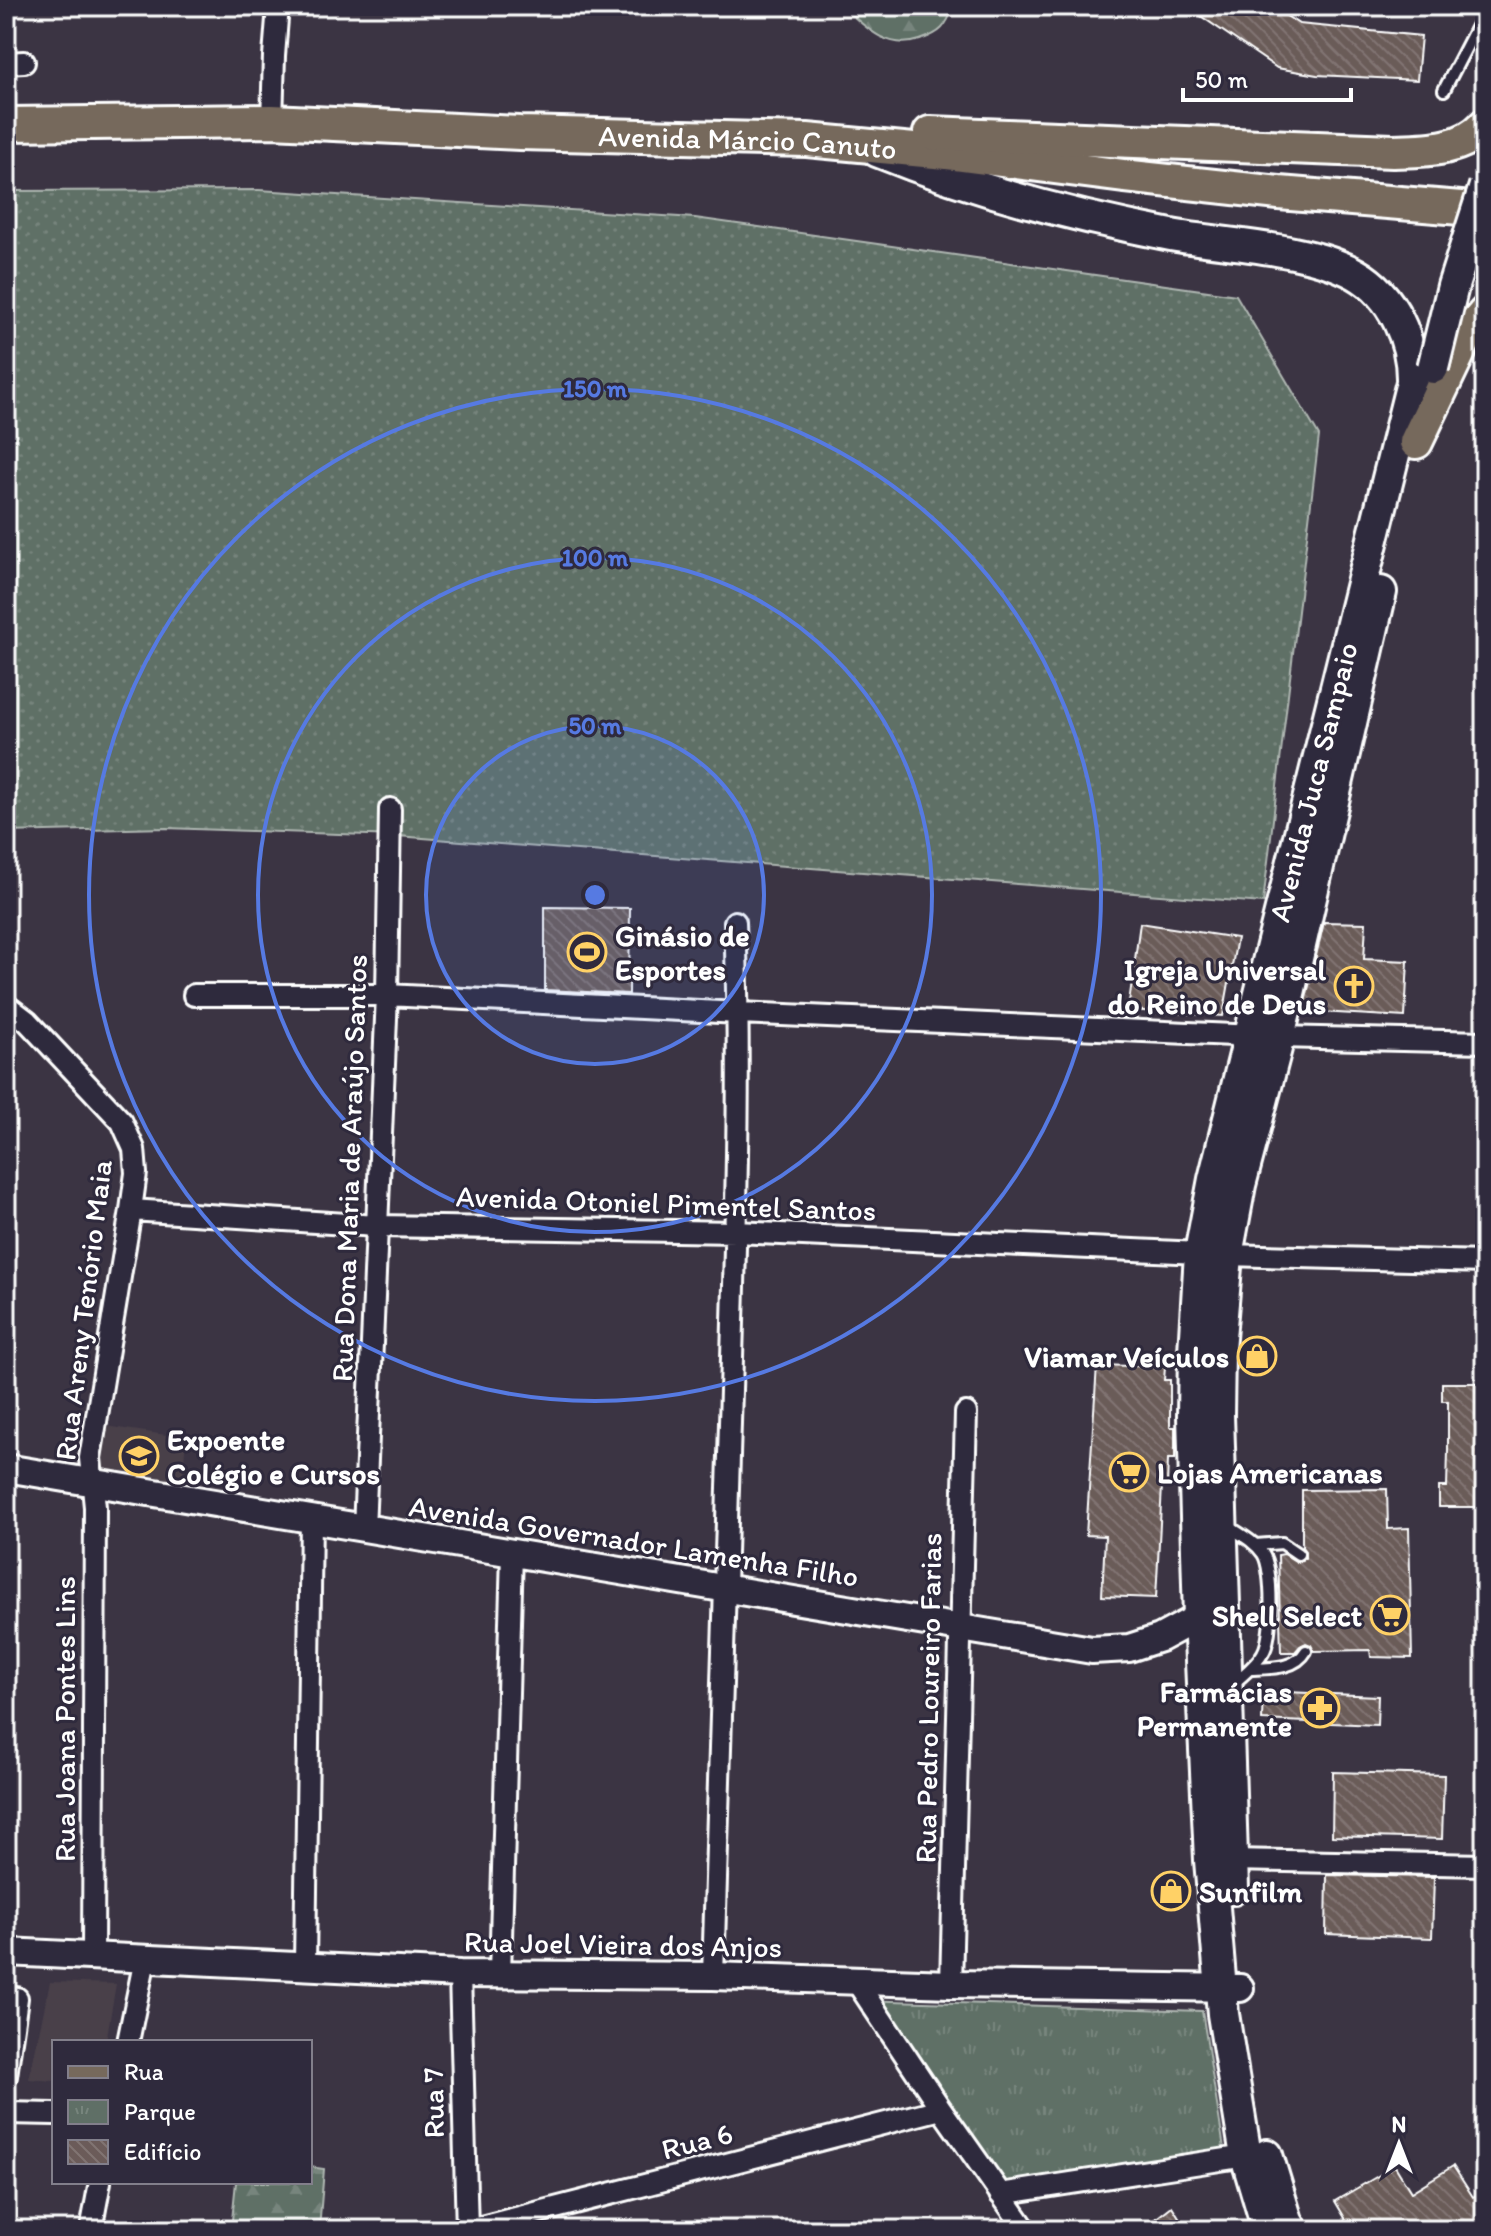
<svg xmlns="http://www.w3.org/2000/svg" width="1491" height="2236" font-family="Itim,sans-serif">
<style>
.built{fill:#49404a}
.grass{fill:url(#grass-dots);stroke:#afb7b2;stroke-width:2}
.forest{fill:url(#forest-firs);stroke:#afb7b2;stroke-width:2}
.park{fill:url(#park-tufts);stroke:#afb7b2;stroke-width:2}
.building{fill:url(#building-back-hatch);stroke:#fff;stroke-width:2}
.lines{fill:none;stroke-linecap:round;stroke-linejoin:round}
.service-casing{stroke:#fff;stroke-width:16}
.minor-casing{stroke:#fff;stroke-width:26}
.tertiary-casing{stroke:#fff;stroke-width:32}
.secondary-casing{stroke:#fff;stroke-width:36}
.primary-casing{stroke:#fff;stroke-width:38}
.service{stroke:#2f2a3d;stroke-width:10}
.minor{stroke:#2f2a3d;stroke-width:20}
.tertiary{stroke:#2f2a3d;stroke-width:26}
.secondary{stroke:#2f2a3d;stroke-width:30}
.primary{stroke:#76695c;stroke-width:32}
.secondary-bridge-casing{stroke:#fff;stroke-width:36;stroke-linecap:butt}
.secondary-bridge{stroke:#2f2a3d;stroke-width:30}
.ring{fill:none;stroke:#567ae2;stroke-width:4}
.labels{text-anchor:middle;dominant-baseline:central;stroke-width:6;stroke-linejoin:round;paint-order:stroke}
.street-label{font-size:30px;fill:#fff;stroke:#2f2a3d}
.poi-label{font-size:30px;font-weight:bold;fill:#fff;stroke:#2f2a3d;text-anchor:start}
.centre{fill:#567ae2;stroke:#2f2a3d;stroke-width:4}
.ring-label{font-size:24px;text-anchor:middle;font-weight:bold;fill:#567ae2;stroke:#2f2a3d;stroke-width:6;stroke-linejoin:round;paint-order:stroke}
</style>
<defs>
<pattern id="grass-dots" width="8" height="8" patternUnits="userSpaceOnUse" patternTransform="scale(2)"><rect width="8" height="8" fill="#5f6f66"/><path d="M2 2h.1M6 6h.1" fill="none" stroke="#77857d" stroke-width="1.8" stroke-linecap="round"/></pattern>
<pattern id="forest-firs" width="22" height="20" patternUnits="userSpaceOnUse" patternTransform="scale(2)"><rect width="22" height="20" fill="#5f6f66"/><path d="M5 1l3.5 6h-7zM16 11l3.5 6h-7z" fill="#77857d"/></pattern>
<pattern id="park-tufts" width="24" height="20" patternUnits="userSpaceOnUse" patternTransform="scale(2)"><rect width="24" height="20" fill="#5f6f66"/><path d="M3 7l-1-3M5 7V3M7 7l1-3M15 17l-1-3M17 17v-4M19 17l1-3" fill="none" stroke="#77857d"/></pattern>
<pattern id="building-back-hatch" width="6" height="6" patternUnits="userSpaceOnUse" patternTransform="scale(2)"><rect width="6" height="6" fill="#6b5b59"/><path d="M-1 5l2 2M0 0l6 6M5-1l2 2" fill="none" stroke="#817472"/></pattern>
</defs>
<rect width="100%" height="100%" fill="#3b3443"/>
<filter id="ink" filterUnits="userSpaceOnUse"><feTurbulence type="fractalNoise" baseFrequency=".0125" numOctaves="2"/><feDisplacementMap in="SourceGraphic" scale="16" xChannelSelector="R" yChannelSelector="G"/><feConvolveMatrix kernelMatrix="1 2 1 2 8 2 1 2 1" color-interpolation-filters="sRGB"/></filter>
<g filter="url(#ink)">
<path class="built" d="M 99,1425 L 186,1438 L 182,1485 L 91,1473 Z
M 50,1982 L 116,1984 L 106,2042 L 54,2042 L 54,2081 L 29,2079 Z"/>
<path class="grass" d="M 259,190 L 695,218 L 1236,295 L 1319,436 L 1263,903 L 397,836 L 166,828 L 6,832 L 6,191 Z"/>
<path class="forest" d="M 684,6 L 752,6 L 748,11 L 707,13 Z
M 842,6 L 954,6 C 946,27 941,33 920,40 C 887,51 865,27 842,6 Z
M 310,2167 L 324,2169 L 319,2230 L 231,2230 L 236,2182 L 310,2182 Z"/>
<path class="park" d="M 860,2000 L 1202,2011 L 1227,2167 L 996,2185 Z"/>
<path class="building" d="M 1186,6 L 1271,6 L 1299,24 L 1421,36 L 1417,80 L 1317,75 L 1277,68 Z
M 545,907 L 630,908 L 629,994 L 545,990 Z
M 1324,922 L 1366,923 L 1364,959 L 1408,961 L 1405,1017 L 1303,1011 Z
M 1140,923 L 1237,938 L 1223,1016 L 1128,1010 Z
M 1097,1365 L 1165,1367 L 1164,1380 L 1170,1380 L 1170,1427 L 1175,1427 L 1175,1459 L 1168,1459 L 1167,1486 L 1162,1486 L 1156,1598 L 1102,1596 L 1105,1536 L 1086,1535 Z
M 1442,1383 L 1485,1383 L 1485,1507 L 1439,1507 L 1439,1487 L 1447,1487 L 1448,1451 L 1448,1401 L 1442,1401 Z
M 1387,1489 L 1388,1529 L 1409,1528 L 1412,1658 L 1371,1657 L 1370,1650 L 1314,1651 L 1311,1645 L 1306,1643 L 1300,1646 L 1295,1652 L 1281,1652 L 1278,1555 L 1284,1554 L 1297,1562 L 1305,1558 L 1305,1551 L 1302,1547 L 1302,1490 Z
M 1263,1691 L 1378,1696 L 1377,1725 L 1262,1720 Z
M 1333,1772 L 1444,1775 L 1442,1839 L 1332,1836 Z
M 1327,1875 L 1434,1877 L 1432,1938 L 1326,1934 Z
M 1395,2166 L 1411,2192 L 1453,2166 L 1473,2197 L 1485,2190 L 1485,2230 L 1352,2230 L 1335,2201 Z
M 1172,2206 L 1187,2230 L 1141,2230 Z"/>
<g class="lines">
<defs>
<path id="service" d="M 1444,90 L 1485,11
M 1228,1526 C 1240,1534 1254,1541 1263,1554 C 1273,1569 1273,1637 1263,1653 C 1256,1666 1242,1675 1232,1685
M 1256,1545 L 1282,1543 L 1298,1554
M 1250,1669 C 1269,1668 1295,1670 1306,1651"/>
<path id="minor" d="M 6,63 L 24,62
M 272,121 L 274,56 L 278,6
M 194,995 L 387,995 L 739,1013 L 1279,1037 L 1485,1042
M 6,1005 L 27,1021 L 122,1122 L 134,1149 L 136,1173 L 131,1210 L 90,1458 L 95,1507 L 93,1957
M 131,1210 L 377,1226 L 736,1232 L 1200,1253
M 1227,1255 L 1485,1262
M 364,1529 L 387,995 L 390,809
M 1231,1860 L 1485,1865
M 305,1966 L 311,1518
M 460,1974 L 467,2230
M 500,1974 L 512,1553
M 713,1976 C 720,1770 727,1564 732,1358 C 736,1213 741,1067 735,922
M 856,1981 L 941,2109 L 1026,2230
M 951,1984 L 966,1413
M 128,2042 L 145,1959
M 6,2076 L 17,1998
M 6,2113 L 54,2114
M 1000,2194 L 1246,2156
M 91,2230 L 100,2182
M 469,2230 L 941,2109"/>
<path id="tertiary" d="M 6,1468 L 1092,1650 L 1129,1648 L 1160,1638 L 1199,1617
M 6,1952 L 460,1974 L 713,1976 L 951,1984 L 1240,1988"/>
<path id="secondary" d="M 877,151 C 970,189 1072,216 1171,235 C 1225,245 1308,247 1356,274 C 1393,295 1413,341 1412,382 L 1214,1179 L 1200,1253 L 1194,1352 L 1193,1416 L 1199,1617 L 1210,1860 L 1223,2014 L 1246,2156 L 1268,2230
M 1233,1889 L 1218,1415 L 1219,1350 L 1227,1255 L 1240,1185 L 1279,1037 L 1381,592
M 1267,2155 L 1287,2221 L 1292,2230"/>
<g id="primary">
<path id="s1" d="M 6,124 L 272,121 L 520,133 L 807,140 L 946,153 L 1124,176 L 1279,193 L 1485,210"/>
<path d="M 930,133 L 1393,151 C 1425,150 1462,151 1485,125"/>
<path d="M 1416,442 L 1468,333 L 1485,313"/>
</g>
</defs>
<use href="#service" class="service-casing"/>
<use href="#minor" class="minor-casing"/>
<use href="#tertiary" class="tertiary-casing"/>
<use href="#secondary" class="secondary-casing"/>
<use href="#primary" class="primary-casing"/>
<use href="#service" class="service"/>
<use href="#minor" class="minor"/>
<use href="#tertiary" class="tertiary"/>
<use href="#secondary" class="secondary"/>
<use href="#primary" class="primary"/>
<defs>
<path id="secondary-bridge" d="M 1433,368 L 1453,286 L 1485,186"/>
</defs>
<use href="#secondary-bridge" class="secondary-bridge-casing"/>
<use href="#secondary-bridge" class="secondary-bridge"/>
</g>
</g>
<circle cx="595" cy="895" r="169" fill="#567ae2" fill-opacity=".12"/>
<g class="ring">
<circle cx="595" cy="895" r="169"/>
<circle cx="595" cy="895" r="337"/>
<circle cx="595" cy="895" r="506"/>
</g>
<defs>
<symbol id="stadium-ring" viewBox="-11 -11 22 22"><circle r="9.5" fill="#2f2a3d" stroke="#ffd166" stroke-width="1.5"/><path d="M0-5a6.5 5 0 1 0 0 10a6.5 5 0 1 0 0-10ZM-3.5-1.8h7v3.6h-7Z" fill="#ffd166"/></symbol>
<symbol id="church-ring" viewBox="-11 -11 22 22"><circle r="9.5" fill="#2f2a3d" stroke="#ffd166" stroke-width="1.5"/><path d="M-1.2-6h2.4v3.5h3.3v2.4h-3.3V6h-2.4V-.1h-3.3v-2.4h3.3Z" fill="#ffd166"/></symbol>
<symbol id="shop-ring" viewBox="-11 -11 22 22"><circle r="9.5" fill="#2f2a3d" stroke="#ffd166" stroke-width="1.5"/><path d="M-5-2.5h2.3a2.7 3.5 0 0 1 5.4 0H5L5.5 6h-11ZM-1.5-2.5h3a1.5 2.3 0 0 0-3 0Z" fill="#ffd166"/></symbol>
<symbol id="school-ring" viewBox="-11 -11 22 22"><circle r="9.5" fill="#2f2a3d" stroke="#ffd166" stroke-width="1.5"/><path d="M0-5L7-2L0 1L-7-2ZM-4 1L0 2.5L4 1V4Q0 6-4 4Z" fill="#ffd166"/></symbol>
<symbol id="supermarket-ring" viewBox="-11 -11 22 22"><circle r="9.5" fill="#2f2a3d" stroke="#ffd166" stroke-width="1.5"/><path d="M-6-5.5h2.5l.6 2H6L4.5 2H-2.5L-4.4-4H-6ZM-1.5 3.2a1.3 1.3 0 1 0 .1 0ZM3 3.2a1.3 1.3 0 1 0 .1 0Z" fill="#ffd166"/></symbol>
<symbol id="pharmacy-ring" viewBox="-11 -11 22 22"><circle r="9.5" fill="#2f2a3d" stroke="#ffd166" stroke-width="1.5"/><path d="M-2-6h4v4h4v4h-4v4h-4v-4h-4v-4h4Z" fill="#ffd166"/></symbol>
</defs>
<g fill-rule="evenodd">
<use href="#stadium-ring" x="565" y="930" width="44" height="44"/>
<use href="#church-ring" x="1332" y="964" width="44" height="44"/>
<use href="#shop-ring" x="1235" y="1334" width="44" height="44"/>
<use href="#school-ring" x="117" y="1434" width="44" height="44"/>
<use href="#supermarket-ring" x="1107" y="1450" width="44" height="44"/>
<use href="#supermarket-ring" x="1368" y="1593" width="44" height="44"/>
<use href="#pharmacy-ring" x="1298" y="1686" width="44" height="44"/>
<use href="#shop-ring" x="1149" y="1869" width="44" height="44"/>
</g>
<g class="labels">
<g class="street-label">
<text stroke="none"><textPath href="#s1" startOffset="742">Avenida Márcio Canuto</textPath></text>
<text transform="translate(1313 782) rotate(-76)">Avenida Juca Sampaio</text>
<text transform="translate(349 1168) rotate(-88)">Rua Dona Maria de Araújo Santos</text>
<text transform="translate(666 1203) rotate(2)">Avenida Otoniel Pimentel Santos</text>
<text transform="translate(83 1310) rotate(-83)">Rua Areny Tenório Maia</text>
<text transform="translate(634 1541) rotate(9)">Avenida Governador Lamenha Filho</text>
<text transform="translate(928 1698) rotate(-89)">Rua Pedro Loureiro Farias</text>
<text transform="translate(64 1719) rotate(-90)">Rua Joana Pontes Lins</text>
<text transform="translate(623 1944) rotate(1)">Rua Joel Vieira dos Anjos</text>
<text transform="translate(433 2103) rotate(-91)">Rua 7</text>
<text transform="translate(697 2141) rotate(-14)">Rua 6</text>
</g>
<g class="poi-label">
<text x="615" y="935">Ginásio de<tspan x="615" dy="34">Esportes</tspan></text>
<text x="1326" y="969" text-anchor="end">Igreja Universal<tspan x="1326" dy="34">do Reino de Deus</tspan></text>
<text x="1229" y="1356" text-anchor="end">Viamar Veículos</text>
<text x="167" y="1439">Expoente<tspan x="167" dy="34">Colégio e Cursos</tspan></text>
<text x="1157" y="1472">Lojas Americanas</text>
<text x="1362" y="1615" text-anchor="end">Shell Select</text>
<text x="1292" y="1691" text-anchor="end">Farmácias<tspan x="1292" dy="34">Permanente</tspan></text>
<text x="1199" y="1891">Sunfilm</text>
</g>
</g>
<circle cx="595" cy="895" r="12" class="centre"/>
<g class="ring-label">
<text x="595" y="397">150 m</text>
<text x="595" y="566">100 m</text>
<text x="595" y="734">50 m</text>
</g>
<rect width="1491" height="2236" fill="none" stroke="#2f2a3d" stroke-width="32"/>
<rect x="16" y="16" width="1459" height="2204" fill="none" stroke="#fff" stroke-width="3" filter="url(#ink)"/>
<rect x="52" y="2040" width="260" height="144" fill="#2f2a3d" stroke="#827f8b" stroke-width="2"/>
<rect x="68" y="2066" width="40" height="12" fill="#76695c" stroke="#827f8b" stroke-width="2"/>
<text x="124" y="2080" font-size="24" fill="#ffffff">Rua</text>
<rect x="68" y="2100" width="40" height="24" fill="url(#park-tufts)" stroke="#827f8b" stroke-width="2"/>
<text x="124" y="2120" font-size="24" fill="#ffffff">Parque</text>
<rect x="68" y="2140" width="40" height="24" fill="url(#building-back-hatch)" stroke="#827f8b" stroke-width="2"/>
<text x="124" y="2160" font-size="24" fill="#ffffff">Edifício</text>
<g transform="translate(1399 2144)" stroke="#2f2a3d" stroke-width="6" paint-order="stroke">
<path d="M0-6L14 30L0 20L-14 30Z" fill="#ffffff"/>
<text y="-12" font-size="22" font-weight="bold" text-anchor="middle" fill="#ffffff">N</text>
</g>
<path d="M1183 88v12h168v-12" fill="none" stroke="#ffffff" stroke-width="4"/>
<text x="1195" y="88" font-size="24" fill="#ffffff" stroke="#2f2a3d" stroke-width="6" paint-order="stroke">50 m</text>
</svg>
